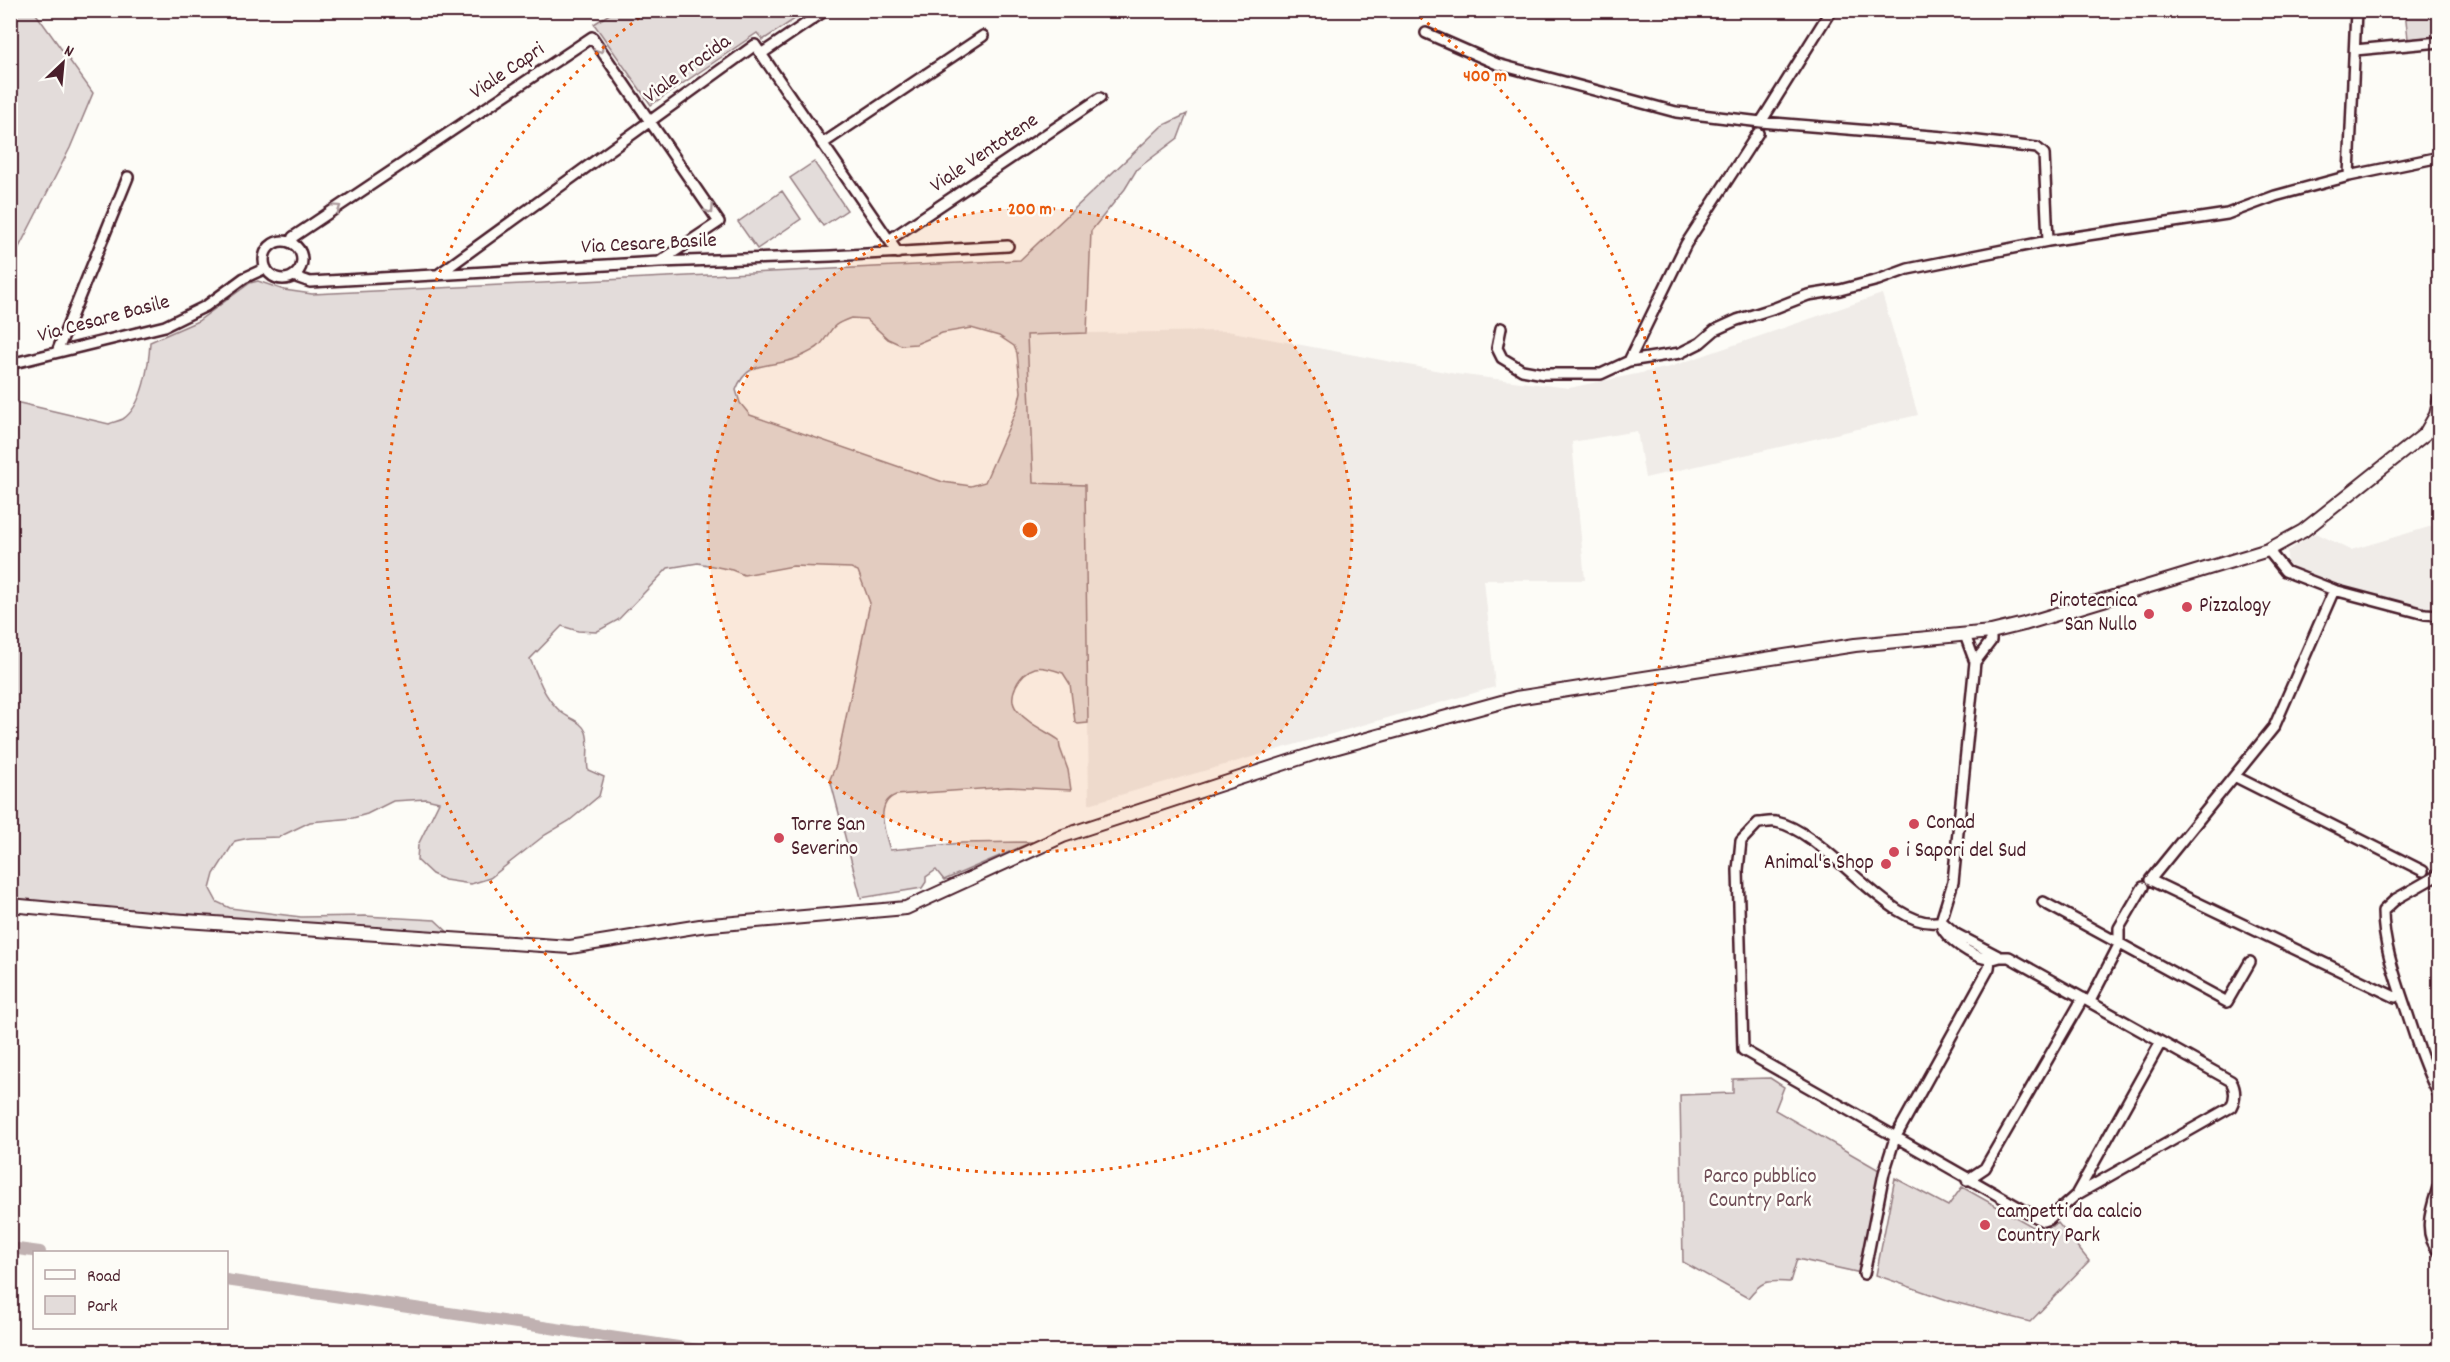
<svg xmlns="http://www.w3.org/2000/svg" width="2450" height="1362" font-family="Dekko,sans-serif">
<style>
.built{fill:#f0ece8}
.green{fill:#e3dcda;stroke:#967e82;stroke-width:1.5;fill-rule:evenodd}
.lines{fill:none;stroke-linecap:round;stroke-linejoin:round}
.canal{stroke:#c0b1b1;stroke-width:12}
.street-casing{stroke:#4a1f2b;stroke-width:14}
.secondary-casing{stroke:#4a1f2b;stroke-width:16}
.street{stroke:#fdfcf7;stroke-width:9}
.secondary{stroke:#fdfcf7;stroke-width:12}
.oneway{stroke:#ac999b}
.ring{fill:none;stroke:#e8590c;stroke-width:3;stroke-dasharray:3 6}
.poi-dot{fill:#d1495b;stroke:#fdfcf7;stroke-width:2}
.labels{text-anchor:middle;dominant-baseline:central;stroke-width:5;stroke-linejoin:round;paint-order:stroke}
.street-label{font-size:21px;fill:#4a1f2b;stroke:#fdfcf7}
.poi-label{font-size:21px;fill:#4a1f2b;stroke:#fdfcf7;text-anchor:start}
.park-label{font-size:21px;fill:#704e57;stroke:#fdfcf7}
.centre{fill:#e8590c;stroke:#fdfcf7;stroke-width:3}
.ring-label{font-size:18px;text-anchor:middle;font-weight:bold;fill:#e8590c;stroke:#fdfcf7;stroke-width:5;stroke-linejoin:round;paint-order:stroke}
</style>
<rect width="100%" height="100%" fill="#fdfcf7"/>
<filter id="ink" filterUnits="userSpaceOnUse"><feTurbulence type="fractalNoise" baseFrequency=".0167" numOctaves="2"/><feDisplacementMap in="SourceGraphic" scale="12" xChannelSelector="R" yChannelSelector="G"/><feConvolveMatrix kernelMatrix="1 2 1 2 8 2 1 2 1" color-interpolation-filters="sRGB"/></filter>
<g filter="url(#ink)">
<path class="built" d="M 1882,294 L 1918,415 L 1645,478 L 1637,431 L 1572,442 L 1585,580 L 1484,580 L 1495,687 L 1089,804 L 1085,485 L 1033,483 L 1027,334 L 1227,331 L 1456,374 L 1569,388 L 1670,367 Z
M 2439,524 L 2439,612 L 2337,588 L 2287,569 L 2287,551 L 2316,533 L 2351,550 Z"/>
<path class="green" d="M 11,10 L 34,11 L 93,93 L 70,148 L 11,263 Z
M 614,11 L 614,10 L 807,11 L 763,40 L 757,33 L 651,105 L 594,24 Z
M 2405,11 L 2439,11 L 2439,36 L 2408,39 Z
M 1187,114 L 1178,138 L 1137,169 L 1125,189 L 1091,231 L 1087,333 L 1027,335 L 1033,483 L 1085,485 L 1088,723 L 1078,724 L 1075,722 L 1070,684 L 1063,673 C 1054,670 1043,666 1035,668 C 1019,673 1006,697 1017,710 C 1028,724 1046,731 1059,740 L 1060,748 L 1068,770 L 1071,790 L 1008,787 L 896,795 C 874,803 885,833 890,850 L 962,843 L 1032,842 L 944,880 L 936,870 L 926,877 L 926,882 L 922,888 L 861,898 L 830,779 L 836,765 L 870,603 L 858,571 L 851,568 L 793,566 L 744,575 L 732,570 L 698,563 L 668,568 L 618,620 L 596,632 L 578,631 L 562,626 L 530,659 C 540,680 542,695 561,712 C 569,719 582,721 586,732 C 590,744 586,758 588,770 L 604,777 L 599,796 L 569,821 L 545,835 L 490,878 L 471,884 L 445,880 L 432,874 L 417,860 L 418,845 L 439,802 L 426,799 L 393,801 L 367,814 L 353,818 L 310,822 L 279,837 L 249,838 L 235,841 L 214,874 L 210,889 L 217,902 L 230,908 L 301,917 L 365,916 L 435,920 L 451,935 L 145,915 L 11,900 L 11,401 L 109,424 C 113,422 119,421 123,419 C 143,406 149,364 150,342 L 198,321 L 250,283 L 258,281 L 284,290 L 312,294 L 1020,260 L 1162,126 ZM 851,318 L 866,319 L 888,339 L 901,345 L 916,344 L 942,333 L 971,328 L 999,336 L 1014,346 L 1017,353 L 1021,392 L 1018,406 L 985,482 L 971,486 L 943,482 L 750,415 L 740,403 L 736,390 C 748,358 770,369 797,358 C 804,355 816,350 821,344 C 834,328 829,326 851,318 Z
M 814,162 L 847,210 L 823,226 L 790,178 Z
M 782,191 L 801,219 L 757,249 L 738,222 Z
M 1770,1078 L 1784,1087 L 1775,1110 L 1879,1170 L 1861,1273 L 1797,1259 L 1790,1282 C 1767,1281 1763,1279 1748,1298 L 1683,1262 L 1680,1095 L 1733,1093 L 1733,1079 Z
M 1895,1178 L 1948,1206 L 1962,1187 L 2035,1228 L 2046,1229 L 2058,1223 L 2089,1261 L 2030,1322 L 1950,1301 L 1876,1275 Z"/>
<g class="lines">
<path class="canal" d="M 10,1248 L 40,1252
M 226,1280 L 712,1352"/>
<defs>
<path id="street" d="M 1426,33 L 1497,64 L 1676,112 L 1761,122 L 1944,137 L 2037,148 L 2044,154 L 2048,241
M 2355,50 L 2440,42
M 761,54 L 826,10
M 1761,122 L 1831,10
M 822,144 L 983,36
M 2349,176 L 2356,10
M 889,240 L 1100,98
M264 260a19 19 0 1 1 38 0a19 19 0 1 1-38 0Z
M 291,242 L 293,237 L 592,37 L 719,222 L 659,262
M 439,274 L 755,45 L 898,253
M 293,276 L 310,282 L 659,262 L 831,256 L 1008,246
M 1501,328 L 1497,348 L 1502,358 L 1522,370 L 1544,374 L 1601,374 L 1629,361 L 1680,353 L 1700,343 L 1715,330 L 1737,320 L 1775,308 L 1808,295 L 1840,290 L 1878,280 L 1908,269 L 2048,241 L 2227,214 L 2275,196 L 2349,176 L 2440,157
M 57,352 L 128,177
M 1629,361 L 1686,244 L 1758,133
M 10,364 L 165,326 L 206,306 L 244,278 L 266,268
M 2268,550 L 2285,571 L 2334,590 L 2425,614 L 2440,615
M 2334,590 L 2274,727 L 2150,880 L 2395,997
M 1965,635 L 1975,662 L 1953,882 L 1941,921 C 1893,935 1828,832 1776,822 C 1770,821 1763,823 1758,823 L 1741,841 L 1738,870 L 1743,1050 L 2043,1221 L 2049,1219 L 2076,1195 L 2231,1107 C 2236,1098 2236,1090 2231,1081 L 2009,957 L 2000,957
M 1975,662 L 1991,641 L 1991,632
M 2236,777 L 2423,871
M 2440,874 L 2396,899 L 2383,911 C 2383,946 2397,982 2408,1015 C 2417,1043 2426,1071 2440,1097
M 2043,902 L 2227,1002 L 2250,962
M 1941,921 L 1956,934 L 2000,957 C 1997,958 1994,959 1990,959 C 1977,960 1939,936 1941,921 Z
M 2090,1001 L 2119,945 L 2119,928 L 2143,887
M 1967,1180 L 1985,1168 L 2083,998
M 2440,1181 C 2433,1205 2420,1232 2440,1253
M 2076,1195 L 2161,1042
M 1864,1274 L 1884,1173 L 1895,1138 L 1989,968 L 1990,960"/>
<path id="secondary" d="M 10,905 L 170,920 L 570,947 L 700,926 L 906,908 L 1063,836 L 1316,753 L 1516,698 L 1855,645 L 1991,632 L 2024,624 L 2268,550 L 2303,531 L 2425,434 L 2436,415 L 2440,398"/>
</defs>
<use href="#street" class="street-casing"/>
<use href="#secondary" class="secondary-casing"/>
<use href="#street" class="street"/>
<use href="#secondary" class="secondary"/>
</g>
<defs><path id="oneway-chevron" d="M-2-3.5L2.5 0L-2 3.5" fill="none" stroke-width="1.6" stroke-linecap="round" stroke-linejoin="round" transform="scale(1.5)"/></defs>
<g class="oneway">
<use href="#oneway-chevron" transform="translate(600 49) rotate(55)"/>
<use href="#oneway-chevron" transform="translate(337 208) rotate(-34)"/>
<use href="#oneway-chevron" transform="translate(710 210) rotate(56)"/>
</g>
</g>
<circle cx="1030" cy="530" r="322" fill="#e8590c" fill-opacity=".12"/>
<g class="ring">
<circle cx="1030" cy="530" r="322"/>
<path d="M1413 12A644 644 0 1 1 647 12"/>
</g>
<g class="poi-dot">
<circle cx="2187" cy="607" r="6"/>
<circle cx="2149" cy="614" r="6"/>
<circle cx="1914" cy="824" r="6"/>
<circle cx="779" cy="838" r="6"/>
<circle cx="1894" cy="852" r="6"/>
<circle cx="1886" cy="864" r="6"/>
<circle cx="1985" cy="1225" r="6"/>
</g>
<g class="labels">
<g class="street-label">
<text transform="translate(688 70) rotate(-36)">Viale Procida</text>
<text transform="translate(508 72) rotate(-34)">Viale Capri</text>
<text transform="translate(985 154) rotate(-34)">Viale Ventotene</text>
<text transform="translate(649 245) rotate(-3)">Via Cesare Basile</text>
<text transform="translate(104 320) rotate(-15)">Via Cesare Basile</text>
</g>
<g class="poi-label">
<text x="2137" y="602" text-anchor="end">Pirotecnica<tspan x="2137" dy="24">San Nullo</tspan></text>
<text x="2199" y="607">Pizzalogy</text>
<text x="1926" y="824">Conad</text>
<text x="791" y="826">Torre San<tspan x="791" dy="24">Severino</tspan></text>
<text x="1906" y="852">i Sapori del Sud</text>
<text x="1874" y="864" text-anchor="end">Animal's Shop</text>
<text x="1997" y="1213">campetti da calcio<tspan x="1997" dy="24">Country Park</tspan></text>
</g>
<g class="park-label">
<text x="1760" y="1178">Parco pubblico<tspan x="1760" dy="24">Country Park</tspan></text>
</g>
</g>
<circle cx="1030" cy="530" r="9" class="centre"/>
<g class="ring-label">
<text x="1485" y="81">400 m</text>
<text x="1030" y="214">200 m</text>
</g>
<rect width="2450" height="1362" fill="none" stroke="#fdfcf7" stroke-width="36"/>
<rect x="18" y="18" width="2414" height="1326" fill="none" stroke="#4a1f2b" stroke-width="2" filter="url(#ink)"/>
<rect x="33" y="1251" width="195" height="78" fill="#fdfcf7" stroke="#b5a4a5" stroke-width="1.5"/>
<rect x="45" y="1270" width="30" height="9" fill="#fdfcf7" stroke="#b5a4a5" stroke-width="1.5"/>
<text x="87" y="1281" font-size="18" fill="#4a1f2b">Road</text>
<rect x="45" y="1296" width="30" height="18" fill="#e3dcda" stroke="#b5a4a5" stroke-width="1.5"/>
<text x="87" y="1311" font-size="18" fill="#4a1f2b">Park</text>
<g transform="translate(63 63) rotate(26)" stroke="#fdfcf7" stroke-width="4.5" paint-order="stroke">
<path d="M0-4.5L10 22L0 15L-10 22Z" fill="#4a1f2b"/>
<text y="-9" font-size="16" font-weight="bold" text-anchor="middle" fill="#4a1f2b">N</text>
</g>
</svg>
